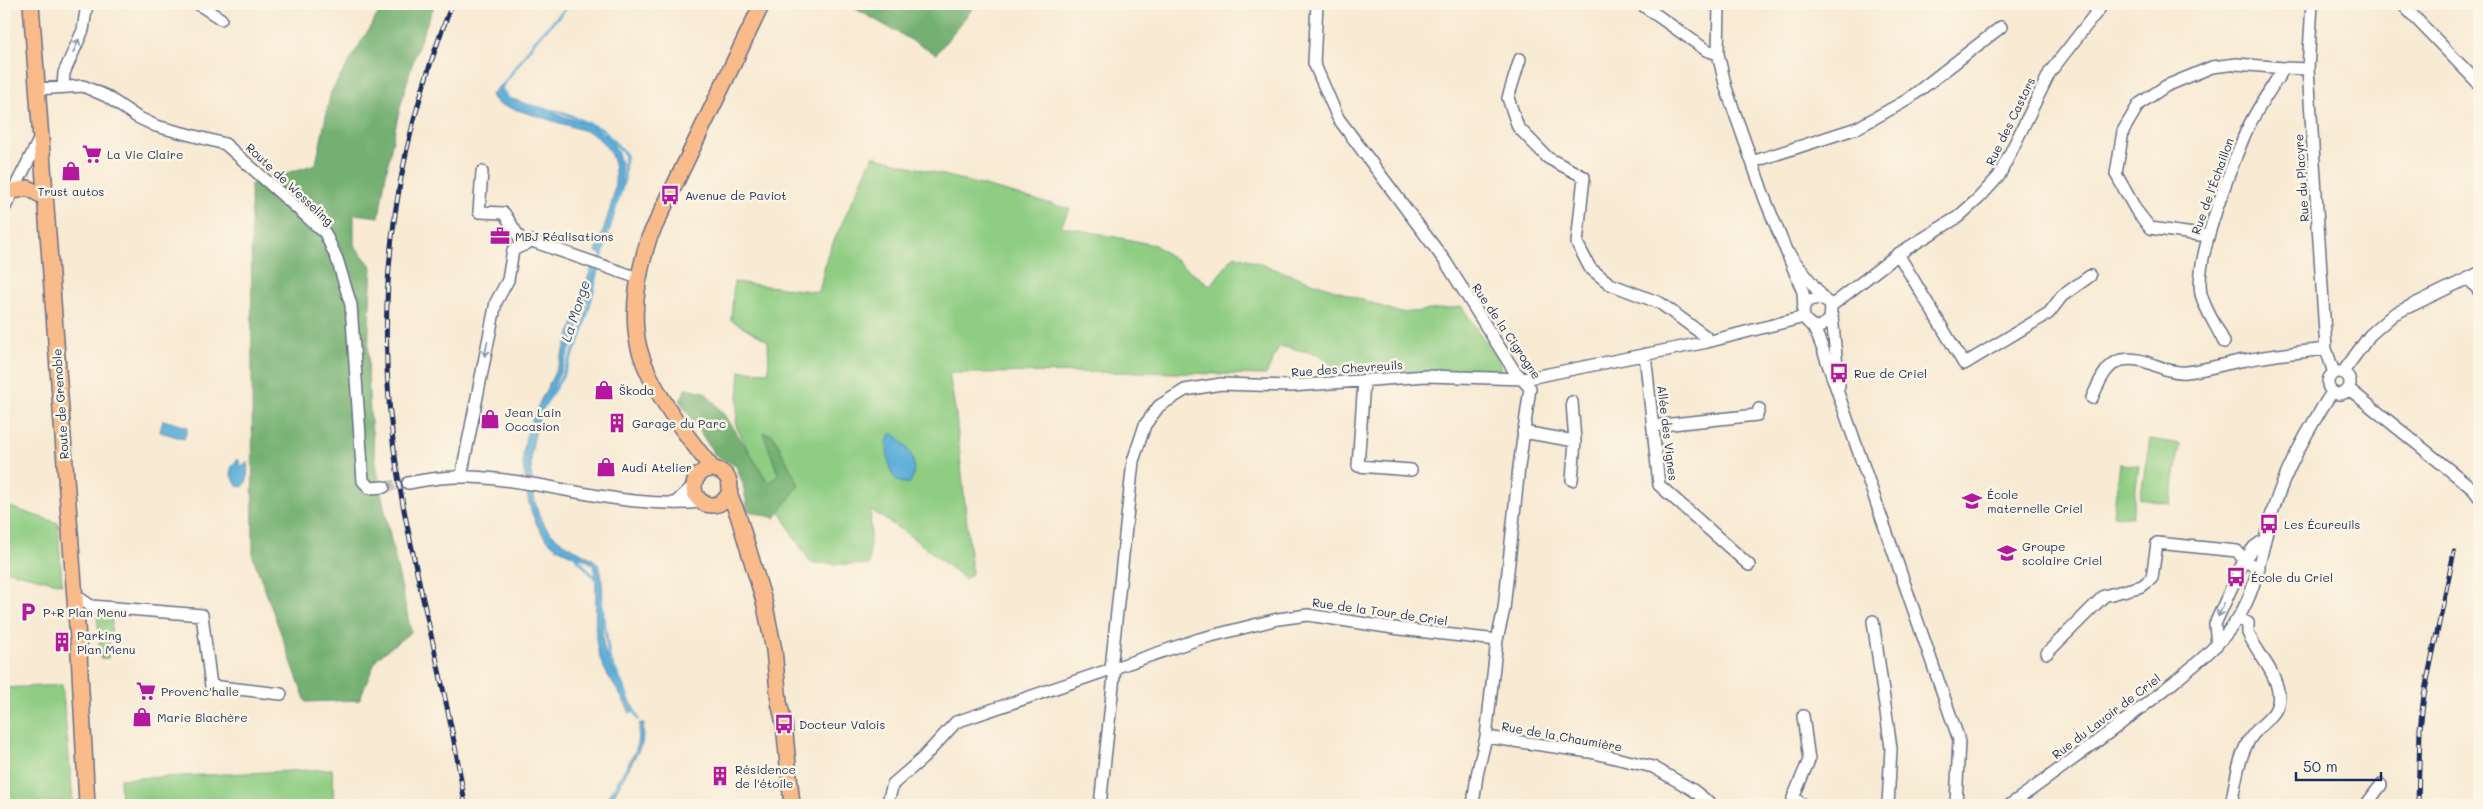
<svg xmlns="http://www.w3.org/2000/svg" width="2483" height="809" font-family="Mali,sans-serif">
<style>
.green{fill:#8fcd83;stroke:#557e70}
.forest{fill:#73b071;stroke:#477068}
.water{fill:#5fafd9;stroke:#3d6f9c}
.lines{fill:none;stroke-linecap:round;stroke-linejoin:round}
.stream{stroke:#5fafd9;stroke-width:3}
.minor-tunnel{stroke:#ccc5bc;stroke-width:11;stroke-dasharray:11 5.5;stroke-linecap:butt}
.minor-casing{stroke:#687087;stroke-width:14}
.major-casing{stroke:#687087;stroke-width:18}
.minor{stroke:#fff;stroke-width:11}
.major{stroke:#fabb8b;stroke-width:15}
.rail-casing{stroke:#1b2f5e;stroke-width:5}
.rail{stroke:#fcf5e5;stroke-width:3;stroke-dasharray:9;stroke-linecap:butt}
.oneway{stroke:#8d97ae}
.labels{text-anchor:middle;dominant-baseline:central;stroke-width:5;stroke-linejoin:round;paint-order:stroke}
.street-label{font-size:12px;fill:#1b2f5e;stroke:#fcf5e5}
.poi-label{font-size:12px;fill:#1b2f5e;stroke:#fcf5e5;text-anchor:start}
.water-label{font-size:14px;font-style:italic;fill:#2f5583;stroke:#fcf5e5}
</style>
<rect width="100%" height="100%" fill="#fcf5e5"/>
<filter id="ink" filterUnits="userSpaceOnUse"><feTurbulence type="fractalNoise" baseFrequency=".02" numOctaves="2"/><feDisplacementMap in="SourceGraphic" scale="10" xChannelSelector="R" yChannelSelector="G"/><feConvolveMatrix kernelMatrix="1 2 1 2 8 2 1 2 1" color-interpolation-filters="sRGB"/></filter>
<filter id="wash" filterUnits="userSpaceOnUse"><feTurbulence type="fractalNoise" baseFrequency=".0096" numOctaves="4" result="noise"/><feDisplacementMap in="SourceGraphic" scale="20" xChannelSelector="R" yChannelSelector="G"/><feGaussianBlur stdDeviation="1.12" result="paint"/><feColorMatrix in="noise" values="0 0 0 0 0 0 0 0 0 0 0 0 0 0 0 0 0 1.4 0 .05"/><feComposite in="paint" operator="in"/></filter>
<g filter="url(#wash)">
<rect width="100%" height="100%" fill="#f8ead3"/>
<path class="green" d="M 873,156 L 1070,209 L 1061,226 L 1155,245 L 1210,286 L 1235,255 L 1400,313 L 1462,307 L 1499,362 L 1501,371 L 1343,376 L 1319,354 L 1279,346 L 1266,375 L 1137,372 L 949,373 L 956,415 L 972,574 L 965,579 L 913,538 L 871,510 L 869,565 L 811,563 L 794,537 L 736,426 L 740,371 L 769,372 L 768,341 L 731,320 L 734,282 L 819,292 L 827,256 Z
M 2150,439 L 2180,444 L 2170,504 L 2140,499 Z
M 2120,464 L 2139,466 L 2132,517 L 2113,515 Z
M 4,505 L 58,523 L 62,584 L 4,570 Z
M 97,607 L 109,608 L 112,622 L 108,658 L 100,658 Z
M 62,685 L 73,801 L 4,805 L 4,688 Z
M 332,769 L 334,805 L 121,805 L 120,779 Z"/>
<path class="forest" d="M 384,4 L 435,4 C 405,71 390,145 379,217 L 354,214 L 354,245 L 372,267 C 369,319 366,371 371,423 C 378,493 397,563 411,632 L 377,658 L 359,700 L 306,702 L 253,557 L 251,184 L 316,164 L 331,92 Z
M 847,4 L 976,4 L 936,54 Z
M 686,388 L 705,392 L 727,418 L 769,483 L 778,474 L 763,432 L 773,435 L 799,485 L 775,518 L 748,511 L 743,484 L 736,466 L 715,455 L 680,401 Z"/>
<path class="water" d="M 500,85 L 500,92 L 506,97 L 588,125 C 645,150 615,209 602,254 L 596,252 C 608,212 636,159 589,132 L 498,104 L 493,99 L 491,94 Z
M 593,262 L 599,264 C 590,291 582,318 572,344 C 554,392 525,427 532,481 L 526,480 C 512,434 550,392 564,350 C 575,321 583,292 593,262 Z
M 163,420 L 188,427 L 184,439 L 160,432 Z
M 892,433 C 909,445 920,464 910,483 C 887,486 888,456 887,441 Z
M 238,459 L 241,468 L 248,462 L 247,480 L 243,487 L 237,486 C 230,473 227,471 238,459 Z
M 526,489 L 533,490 C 537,523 549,536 578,551 C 585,555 594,558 599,566 C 606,581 600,624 603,643 C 607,669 626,687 635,711 L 630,713 C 620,690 604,676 598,651 C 592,626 599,593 594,566 C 587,559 579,558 570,554 C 541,544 531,517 526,489 Z
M 640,723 L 644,723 L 642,744 L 609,805 L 604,805 L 636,750 Z"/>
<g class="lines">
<path class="stream" d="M 509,100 L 501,88 L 534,42 L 570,4
M 518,103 L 564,113 L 603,130 L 625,154 L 624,180 L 610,226
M 600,262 L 605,244
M 545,405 L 561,378 L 581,336 L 599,268
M 573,554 L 599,582
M 601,598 L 609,657 L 628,697
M 634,710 L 638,719"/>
</g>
</g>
<g filter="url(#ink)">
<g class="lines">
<path class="minor-tunnel" d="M 384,487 L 408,483"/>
<defs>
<path id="minor" d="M 198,4 L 221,19
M 1317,4 L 1314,63 L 1338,118 L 1445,261 L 1513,369 L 1530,388 L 1519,467 L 1504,609 L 1497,640 L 1486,737 L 1477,775 L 1473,805
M 1641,4 L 1706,50 L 1718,54
M 1719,4 L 1718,54 L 1726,88 L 1765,199 L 1803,292 L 1804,309
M 2312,4 L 2308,69 L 2326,349 L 2334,373
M 2402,4 L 2479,84
M 1520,59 L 1508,98 L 1518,127 L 1548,158 L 1584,177 L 1577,243 L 1590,268 L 1610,284 L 1660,303 L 1705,336 L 1707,342
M 63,86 L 64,73 L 83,30 L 87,4
M 37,89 L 83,86 L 106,96 L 137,117 L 156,126 L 225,144 L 325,233 L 337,259 L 351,305 L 363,481 L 370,488 L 384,487
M 1752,162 L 1857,128 L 1907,100 L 2001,27
M 482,172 L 479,212 L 504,213 L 524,245
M 4,209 L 39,140
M 2208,236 L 2150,228 L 2136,210 L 2116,174 L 2123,131 L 2139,104 L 2166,86 L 2212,67 L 2237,64 L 2284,68
M 1789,254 L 1824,299
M 1898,254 L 1964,364 L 2049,313 L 2062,296 L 2090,276
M 2469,279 L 2479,291
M 1831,306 L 1898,254 L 1958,217 L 1979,198 L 1999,176 L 2050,72 L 2103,4
M 1832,316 L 1839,386
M 1812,326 L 1820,327 L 1830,320 L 1831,306 C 1822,293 1798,298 1804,316 C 1805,321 1808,322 1811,325 C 1816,330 1819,340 1822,347 L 1959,740 L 1956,805
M 2224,342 C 2217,327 2205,310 2201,294 C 2194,260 2231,168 2245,134 C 2255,111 2271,89 2284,68 L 2308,69
M 1645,354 L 1659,485 L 1749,565
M2328 383a11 11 0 1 1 22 0a11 11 0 1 1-22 0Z
M 2343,372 L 2370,335 L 2394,314 L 2479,273
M 1364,381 L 1358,466 L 1411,470
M 2349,389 L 2473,489 L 2479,497
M 2092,398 C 2098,385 2106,363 2122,360 C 2145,355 2163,374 2186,372 C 2206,370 2226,363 2246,360 C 2272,355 2299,352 2326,349
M 1572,402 L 1575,441 L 1572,480
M 1653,426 L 1757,415 L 1759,409
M 1523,432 L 1575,441
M 461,477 L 496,302 L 508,280 L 513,250 L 532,241 L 638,278
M 408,483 C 429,479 449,476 469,477 C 547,480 624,510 702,502
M 675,503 L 694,485
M 75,595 L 91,606 L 202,615 L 211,686 L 281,694
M 1873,621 L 1891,748 L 1888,805
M 2217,645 L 2215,624 L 2244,560 L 2254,547 L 2264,540
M 2047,653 L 2104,596 L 2142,586 L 2152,578 L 2157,543 L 2237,551 L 2244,560 L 2259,569
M 1111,668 L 1133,461 L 1145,425 L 1159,406 L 1185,390 L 1221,384 L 1291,386 L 1426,376 L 1524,379 L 1707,342 L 1804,317
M 1803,716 L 1809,760 L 1793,798 L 1804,805
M 1486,737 L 1590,752 L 1653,767 L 1693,790 L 1712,805
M 887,805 L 893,784 L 922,759 L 956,722 L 1199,639 L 1278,619 L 1308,615 L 1400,629 L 1497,640
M 1100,805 L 1115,667
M 2010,805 C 2060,769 2110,733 2159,694 C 2187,671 2218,649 2238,618 C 2260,584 2261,544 2274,507 C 2287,466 2309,428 2332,392
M 2231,805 C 2235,785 2238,760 2248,742 C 2258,722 2283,717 2278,691 C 2275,671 2256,651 2248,633 L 2248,623 L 2238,618
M 2366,805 L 2381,785"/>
<path id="major" d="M 31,4 L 79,653 L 87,805
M 14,191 L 28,188 L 44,197
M694 487a18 18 0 1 1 36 0a18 18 0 1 1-36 0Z
M 713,469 C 687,437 650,389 639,348 C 630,312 638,273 649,238 L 762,4
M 729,493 L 738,515 L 764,601 L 774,650 L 779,702 L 784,724 L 792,805"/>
</defs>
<use href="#minor" class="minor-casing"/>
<use href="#major" class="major-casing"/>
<use href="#minor" class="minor"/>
<use href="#major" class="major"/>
<defs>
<path id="rail" d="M 452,4 C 390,160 371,317 399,483 C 418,591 449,697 465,805
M 2418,805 L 2420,729 L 2424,695 L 2454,552"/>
</defs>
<use href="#rail" class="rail-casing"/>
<use href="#rail" class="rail"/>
</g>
<defs><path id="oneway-shaft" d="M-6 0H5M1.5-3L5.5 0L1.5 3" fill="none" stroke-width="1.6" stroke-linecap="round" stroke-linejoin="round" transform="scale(1.25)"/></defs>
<g class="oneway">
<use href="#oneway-shaft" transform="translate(76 46) rotate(-67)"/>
<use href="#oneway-shaft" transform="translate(486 349) rotate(101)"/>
<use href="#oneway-shaft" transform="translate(2221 610) rotate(114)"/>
</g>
</g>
<defs>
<symbol id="supermarket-bare" viewBox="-9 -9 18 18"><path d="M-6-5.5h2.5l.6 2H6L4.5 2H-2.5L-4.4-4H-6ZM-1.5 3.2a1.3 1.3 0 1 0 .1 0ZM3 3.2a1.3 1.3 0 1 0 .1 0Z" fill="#b5179e" stroke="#fcf5e5" stroke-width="2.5" paint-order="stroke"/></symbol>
<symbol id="shop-bare" viewBox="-9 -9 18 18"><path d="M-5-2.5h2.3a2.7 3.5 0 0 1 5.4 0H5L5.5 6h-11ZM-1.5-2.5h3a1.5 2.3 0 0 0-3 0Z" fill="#b5179e" stroke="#fcf5e5" stroke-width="2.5" paint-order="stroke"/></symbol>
<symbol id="bus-bare" viewBox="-9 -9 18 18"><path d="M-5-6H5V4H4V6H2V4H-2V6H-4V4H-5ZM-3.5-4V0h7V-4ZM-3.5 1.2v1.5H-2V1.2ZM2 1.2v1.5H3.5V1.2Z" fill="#b5179e" stroke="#fcf5e5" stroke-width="2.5" paint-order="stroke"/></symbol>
<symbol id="office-bare" viewBox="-9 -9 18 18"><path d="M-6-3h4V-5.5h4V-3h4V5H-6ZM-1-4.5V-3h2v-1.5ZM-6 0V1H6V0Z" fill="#b5179e" stroke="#fcf5e5" stroke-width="2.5" paint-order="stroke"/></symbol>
<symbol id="building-bare" viewBox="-9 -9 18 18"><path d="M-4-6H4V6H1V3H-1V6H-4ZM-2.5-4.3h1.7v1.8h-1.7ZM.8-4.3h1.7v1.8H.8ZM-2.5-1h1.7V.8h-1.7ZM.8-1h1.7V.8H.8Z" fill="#b5179e" stroke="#fcf5e5" stroke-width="2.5" paint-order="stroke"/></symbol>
<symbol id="school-bare" viewBox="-9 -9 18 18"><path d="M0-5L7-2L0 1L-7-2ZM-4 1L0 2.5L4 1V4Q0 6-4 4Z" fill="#b5179e" stroke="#fcf5e5" stroke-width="2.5" paint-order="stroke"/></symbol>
<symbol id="parking-bare" viewBox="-9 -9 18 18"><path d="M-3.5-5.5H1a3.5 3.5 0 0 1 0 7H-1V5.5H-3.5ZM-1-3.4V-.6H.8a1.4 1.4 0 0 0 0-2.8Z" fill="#b5179e" stroke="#fcf5e5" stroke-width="2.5" paint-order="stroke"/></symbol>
</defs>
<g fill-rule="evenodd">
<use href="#supermarket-bare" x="78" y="140" width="28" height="28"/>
<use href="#shop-bare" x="57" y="157" width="28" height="28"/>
<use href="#bus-bare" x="656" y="181" width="28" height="28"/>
<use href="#office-bare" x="486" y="222" width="28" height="28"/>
<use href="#bus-bare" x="1825" y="359" width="28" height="28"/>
<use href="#shop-bare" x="590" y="376" width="28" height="28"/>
<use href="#shop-bare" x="476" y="405" width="28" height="28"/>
<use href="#building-bare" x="603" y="409" width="28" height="28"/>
<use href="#shop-bare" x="592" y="453" width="28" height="28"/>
<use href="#school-bare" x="1958" y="487" width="28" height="28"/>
<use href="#bus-bare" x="2255" y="510" width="28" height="28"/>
<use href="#school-bare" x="1993" y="539" width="28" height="28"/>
<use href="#bus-bare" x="2222" y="563" width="28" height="28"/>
<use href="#parking-bare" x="14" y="598" width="28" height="28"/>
<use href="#building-bare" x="48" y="628" width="28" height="28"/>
<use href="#supermarket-bare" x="132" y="677" width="28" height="28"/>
<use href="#shop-bare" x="128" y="703" width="28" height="28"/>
<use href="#bus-bare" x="770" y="710" width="28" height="28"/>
<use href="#building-bare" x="706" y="762" width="28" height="28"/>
</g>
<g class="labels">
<g class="street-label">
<text transform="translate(2010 121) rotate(-64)">Rue des Castors</text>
<text transform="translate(2301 178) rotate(-94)">Rue du Placyre</text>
<text transform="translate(290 184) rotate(43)">Route de Wesseling</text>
<text transform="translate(2212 186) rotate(-70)">Rue de l'Échaillon</text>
<text transform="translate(1507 331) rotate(56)">Rue de la Cigrogne</text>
<text transform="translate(1347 368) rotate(-4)">Rue des Chevreuils</text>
<text transform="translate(60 404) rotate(-94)">Route de Grenoble</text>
<text transform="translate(1668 433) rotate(83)">Allée des Vignes</text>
<text transform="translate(1380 611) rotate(8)">Rue de la Tour de Criel</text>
<text transform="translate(2106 716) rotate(-37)">Rue du Lavoir de Criel</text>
<text transform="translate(1562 736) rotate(10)">Rue de la Chaumière</text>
</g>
<g class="poi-label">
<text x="107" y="154">La Vie Claire</text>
<text x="71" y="191" text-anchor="middle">Trust autos</text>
<text x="685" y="195">Avenue de Paviot</text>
<text x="515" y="236">MBJ Réalisations</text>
<text x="1854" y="373">Rue de Criel</text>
<text x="619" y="390">Škoda</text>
<text x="505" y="412">Jean Lain<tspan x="505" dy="14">Occasion</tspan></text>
<text x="632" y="423">Garage du Parc</text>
<text x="621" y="467">Audi Atelier</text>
<text x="1987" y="494">École<tspan x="1987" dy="14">maternelle Criel</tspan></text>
<text x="2284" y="524">Les Écureuils</text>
<text x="2022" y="546">Groupe<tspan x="2022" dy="14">scolaire Criel</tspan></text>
<text x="2251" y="577">École du Criel</text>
<text x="43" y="612">P+R Plan Menu</text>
<text x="77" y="635">Parking<tspan x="77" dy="14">Plan Menu</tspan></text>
<text x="161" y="691">Provenc'halle</text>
<text x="157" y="717">Marie Blachère</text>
<text x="799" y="724">Docteur Valois</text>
<text x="735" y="769">Résidence<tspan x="735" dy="14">de l'étoile</tspan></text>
</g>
<g class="water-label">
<text transform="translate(575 311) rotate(-72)">La Morge</text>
</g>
</g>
<rect width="2483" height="809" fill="none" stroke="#fcf5e5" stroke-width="20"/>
<path d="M2296 772v8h85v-8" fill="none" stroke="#1b2f5e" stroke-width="2.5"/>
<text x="2303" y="772" font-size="15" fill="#1b2f5e" stroke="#fcf5e5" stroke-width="4" paint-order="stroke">50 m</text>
</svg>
